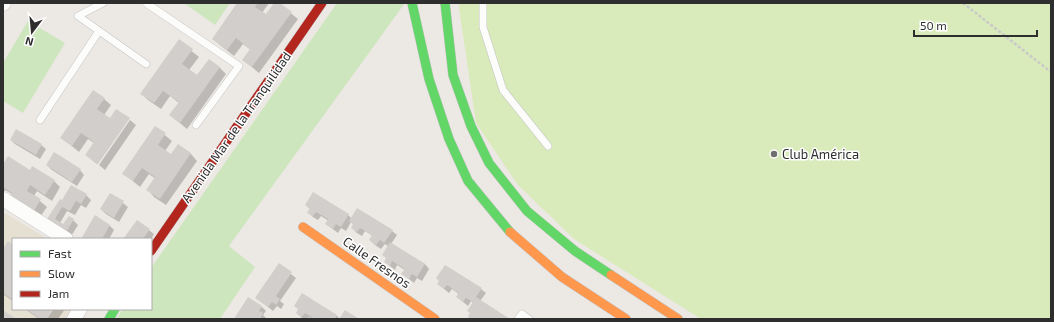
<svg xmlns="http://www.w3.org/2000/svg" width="1054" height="322" font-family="'Exo 2',sans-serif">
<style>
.education{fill:#e6e0d3}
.green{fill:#cee6be}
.pitch{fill:#d9eabb}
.shadow{fill:#0003}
.building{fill:#d1cecb}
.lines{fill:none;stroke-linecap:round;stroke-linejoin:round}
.lane-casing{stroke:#c5c4c5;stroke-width:8}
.street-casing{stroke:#c5c4c5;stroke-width:15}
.fast-casing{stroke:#c5c4c5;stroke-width:10}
.slow-casing{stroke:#c5c4c5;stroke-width:10}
.jam-casing{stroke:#c5c4c5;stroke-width:10}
.path{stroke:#c9c9c8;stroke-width:2.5;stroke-dasharray:3 2;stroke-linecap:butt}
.lane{stroke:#fcfcfb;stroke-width:7}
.street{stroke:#fcfcfb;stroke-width:14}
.fast{stroke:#63d668;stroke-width:9}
.slow{stroke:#ff974d;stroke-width:9}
.jam{stroke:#b3261e;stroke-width:9}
.poi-dot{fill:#706f6e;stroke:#fff;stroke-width:1.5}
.labels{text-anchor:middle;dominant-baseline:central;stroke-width:3;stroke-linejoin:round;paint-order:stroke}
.street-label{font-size:13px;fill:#2e2e2e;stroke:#fff}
.poi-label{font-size:13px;fill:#2e2e2e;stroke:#fff;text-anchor:start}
</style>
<rect width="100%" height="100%" fill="#ece8e4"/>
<path class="education" d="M 3,212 L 48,239 L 13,239 L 13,309 L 72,309 L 65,319 L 3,319 Z"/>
<path class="green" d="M 184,3 L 230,3 L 215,25 Z
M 337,3 L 405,3 L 229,246 L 255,267 L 220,319 L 116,319 L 123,309 L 151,309 L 151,268 Z
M 28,21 L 65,43 L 23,113 L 3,101 L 3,63 Z"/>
<path class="pitch" d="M 459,3 L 1051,3 L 1051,319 L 701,319 L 574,239 L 518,185 L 476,123 L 459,8 Z"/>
<path class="shadow" d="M 239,3 L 269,3 L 262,13 L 266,16 L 275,3 L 278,3 L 298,19 L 259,73 L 243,60 L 251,50 L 243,44 L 234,56 L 220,45 L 213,39 Z
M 179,41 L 199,57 L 189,70 L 198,76 L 219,67 L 226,74 L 187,129 L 170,115 L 179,103 L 170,96 L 161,109 L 148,100 L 142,94 Z
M 104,99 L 111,105 L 104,115 L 110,120 L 128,119 L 97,164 L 86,155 L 94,143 L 88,139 L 79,152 L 62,138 Z
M 130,120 L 136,125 L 105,170 L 99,165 Z
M 155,127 L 172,141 L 165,151 L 171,155 L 178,146 L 191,154 L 197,161 L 166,205 L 154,197 L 148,190 L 156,179 L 149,174 L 140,187 L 123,173 Z
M 11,140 L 41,145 L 46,149 L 40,159 L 15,144 Z
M 47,165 L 80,170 L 84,175 L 77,186 L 52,170 Z
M 3,166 L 31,171 L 54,181 L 60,187 L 52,201 L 37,191 L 34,196 L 47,207 L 38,220 L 12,194 L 5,190 L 3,194 Z
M 111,194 L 128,207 L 119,222 L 106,214 L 101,209 Z
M 86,195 L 91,200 L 86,208 L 81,205 L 75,215 L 67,211 L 60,223 L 64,226 L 73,220 L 78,225 L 70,238 L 51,226 L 60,201 Z
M 306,205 L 348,215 L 352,219 L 392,231 L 397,235 L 391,244 L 425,264 L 429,269 L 422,281 L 417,278 L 414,283 L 403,274 L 405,270 L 397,265 L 395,270 L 385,262 L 387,259 L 388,246 L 385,244 L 381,249 L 375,245 L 370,240 L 373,236 L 365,231 L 362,236 L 357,233 L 352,228 L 354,225 L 351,222 L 346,231 L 341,228 L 338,233 L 326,224 L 329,221 L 321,216 L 318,220 L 313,217 L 308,212 L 310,209 Z
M 96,217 L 110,226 L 114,230 L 109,239 L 82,239 Z
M 137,221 L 154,234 L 151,239 L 124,239 Z
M 13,246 L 13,301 L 3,294 L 3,250 Z
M 279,265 L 296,278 L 280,301 L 284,304 L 281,309 L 277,306 L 273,311 L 257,298 Z
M 440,281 L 481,289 L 486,293 L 480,301 L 508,319 L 471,319 L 469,317 L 473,303 L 471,301 L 468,306 L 462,301 L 459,294 L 452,289 L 449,293 L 438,284 Z
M 302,295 L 337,316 L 340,319 L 313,319 L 309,317 L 308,319 L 302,318 L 297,313 Z
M 262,307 L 266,311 L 263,315 L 267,319 L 235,319 Z
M 25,309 L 65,309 L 58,319 L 39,319 Z"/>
<path class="building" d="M 237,3 L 258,3 L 255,7 L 266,14 L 274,3 L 280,3 L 292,12 L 252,67 L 242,60 L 250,49 L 236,38 L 227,50 L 212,39 Z
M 179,39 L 193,49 L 182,64 L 197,75 L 209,59 L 220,67 L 180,123 L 169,115 L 179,102 L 163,91 L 154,103 L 140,94 Z
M 93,90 L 105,98 L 97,109 L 110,118 L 116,109 L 130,118 L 98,164 L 85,155 L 94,142 L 81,133 L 72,146 L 60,138 Z
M 155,126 L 166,133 L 158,145 L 171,154 L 178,144 L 191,153 L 160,199 L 146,190 L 155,177 L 142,168 L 133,181 L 122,174 Z
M 16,129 L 42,144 L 36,155 L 10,140 Z
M 54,152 L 81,169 L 72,182 L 46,165 Z
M 8,156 L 30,170 L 32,166 L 55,180 L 45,195 L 30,185 L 27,191 L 41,199 L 32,214 L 7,199 L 12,193 L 3,187 L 3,164 Z
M 71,185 L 87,194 L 81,204 L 76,201 L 70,211 L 62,207 L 55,219 L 63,224 L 69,216 L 74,219 L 65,234 L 45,222 L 60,199 L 62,200 Z
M 313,192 L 349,214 L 341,227 L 336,224 L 333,229 L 325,224 L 328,219 L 316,212 L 313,216 L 307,213 L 310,208 L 305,205 Z
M 110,193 L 124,201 L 114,218 L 100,209 Z
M 357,208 L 393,230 L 384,243 L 380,240 L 376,245 L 369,240 L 372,235 L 360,228 L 357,232 L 351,228 L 353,224 L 349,221 Z
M 95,215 L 110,225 L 102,239 L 81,239 Z
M 137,220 L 150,229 L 143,239 L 123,239 Z
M 8,241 L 13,245 L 13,300 L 3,293 L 3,249 Z
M 390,242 L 425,264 L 417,277 L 412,274 L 409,279 L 401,274 L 405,269 L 392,261 L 390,266 L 384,262 L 386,258 L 382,255 Z
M 279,263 L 292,272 L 276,296 L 280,299 L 276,305 L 272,302 L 268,307 L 255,298 Z
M 445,265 L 482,288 L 476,297 L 510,319 L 479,319 L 478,318 L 470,319 L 468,317 L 470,313 L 467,311 L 473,302 L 466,298 L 463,302 L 456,297 L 459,293 L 447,285 L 444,289 L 437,284 L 439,281 L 436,278 Z
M 302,293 L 337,315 L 335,319 L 315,319 L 305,313 L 302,317 L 296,313 L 298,309 L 294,306 Z
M 248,297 L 262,306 L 259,311 L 263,313 L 260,319 L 254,318 L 254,319 L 234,319 Z
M 26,309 L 54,309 L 47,319 L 40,319 Z
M 3,310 L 16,319 L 3,319 Z
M 345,310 L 359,319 L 339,319 Z"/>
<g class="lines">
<defs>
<path id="lane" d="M 103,3 L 78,16 L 146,64
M 146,3 L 239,66 L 196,125
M 483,3 L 483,27 L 503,90 L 548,146
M 40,120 L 99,31
M 518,319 L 522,314 L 529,319"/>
<path id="street" d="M 3,4 L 4,3
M 3,199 L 66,239
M 74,319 L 80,309"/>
<path id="fast" d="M 412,3 L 429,79 L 449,139 L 468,181 L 510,232
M 445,3 L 453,75 L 471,126 L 489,163 L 527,211 L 575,251 L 611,275
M 109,319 L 115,309"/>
<path id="slow" d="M 303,227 L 435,319
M 510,232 L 562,277 L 626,319
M 611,275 L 678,319"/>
<path id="jam" d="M 151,251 L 322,3"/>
</defs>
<use href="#lane" class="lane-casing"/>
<use href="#street" class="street-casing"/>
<use href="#fast" class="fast-casing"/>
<use href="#slow" class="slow-casing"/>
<use href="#jam" class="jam-casing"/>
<path class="path" d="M 963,3 L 1051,72"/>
<use href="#lane" class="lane"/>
<use href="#street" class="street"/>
<use href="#fast" class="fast"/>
<use href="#slow" class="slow"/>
<use href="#jam" class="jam"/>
</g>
<circle class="poi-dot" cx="774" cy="154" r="4"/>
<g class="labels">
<g class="street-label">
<text transform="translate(236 127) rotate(-55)">Avenida Mar de la Tranquilidad</text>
<text transform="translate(377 262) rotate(35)">Calle Fresnos</text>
</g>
<g class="poi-label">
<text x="782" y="154">Club América</text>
</g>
</g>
<rect width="1054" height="322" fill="none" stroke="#2e2e2e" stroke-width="8"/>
<rect x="12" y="238" width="140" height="72" fill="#ffffff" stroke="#ababab"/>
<rect x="20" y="251" width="20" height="6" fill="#63d668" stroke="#ababab"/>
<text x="48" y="258" font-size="12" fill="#2e2e2e">Fast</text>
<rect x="20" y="271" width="20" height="6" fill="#ff974d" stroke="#ababab"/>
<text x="48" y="278" font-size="12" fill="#2e2e2e">Slow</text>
<rect x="20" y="291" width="20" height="6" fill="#b3261e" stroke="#ababab"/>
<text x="48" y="298" font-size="12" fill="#2e2e2e">Jam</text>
<g transform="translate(32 32) rotate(196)" stroke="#ffffff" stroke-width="3" paint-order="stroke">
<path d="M0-3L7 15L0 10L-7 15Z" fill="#2e2e2e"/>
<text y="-6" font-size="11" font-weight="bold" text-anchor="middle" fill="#2e2e2e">N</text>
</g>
<path d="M914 30v6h123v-6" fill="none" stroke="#2e2e2e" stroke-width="2"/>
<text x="920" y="30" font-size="12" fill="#2e2e2e" stroke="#ffffff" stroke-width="3" paint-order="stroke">50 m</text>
</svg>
